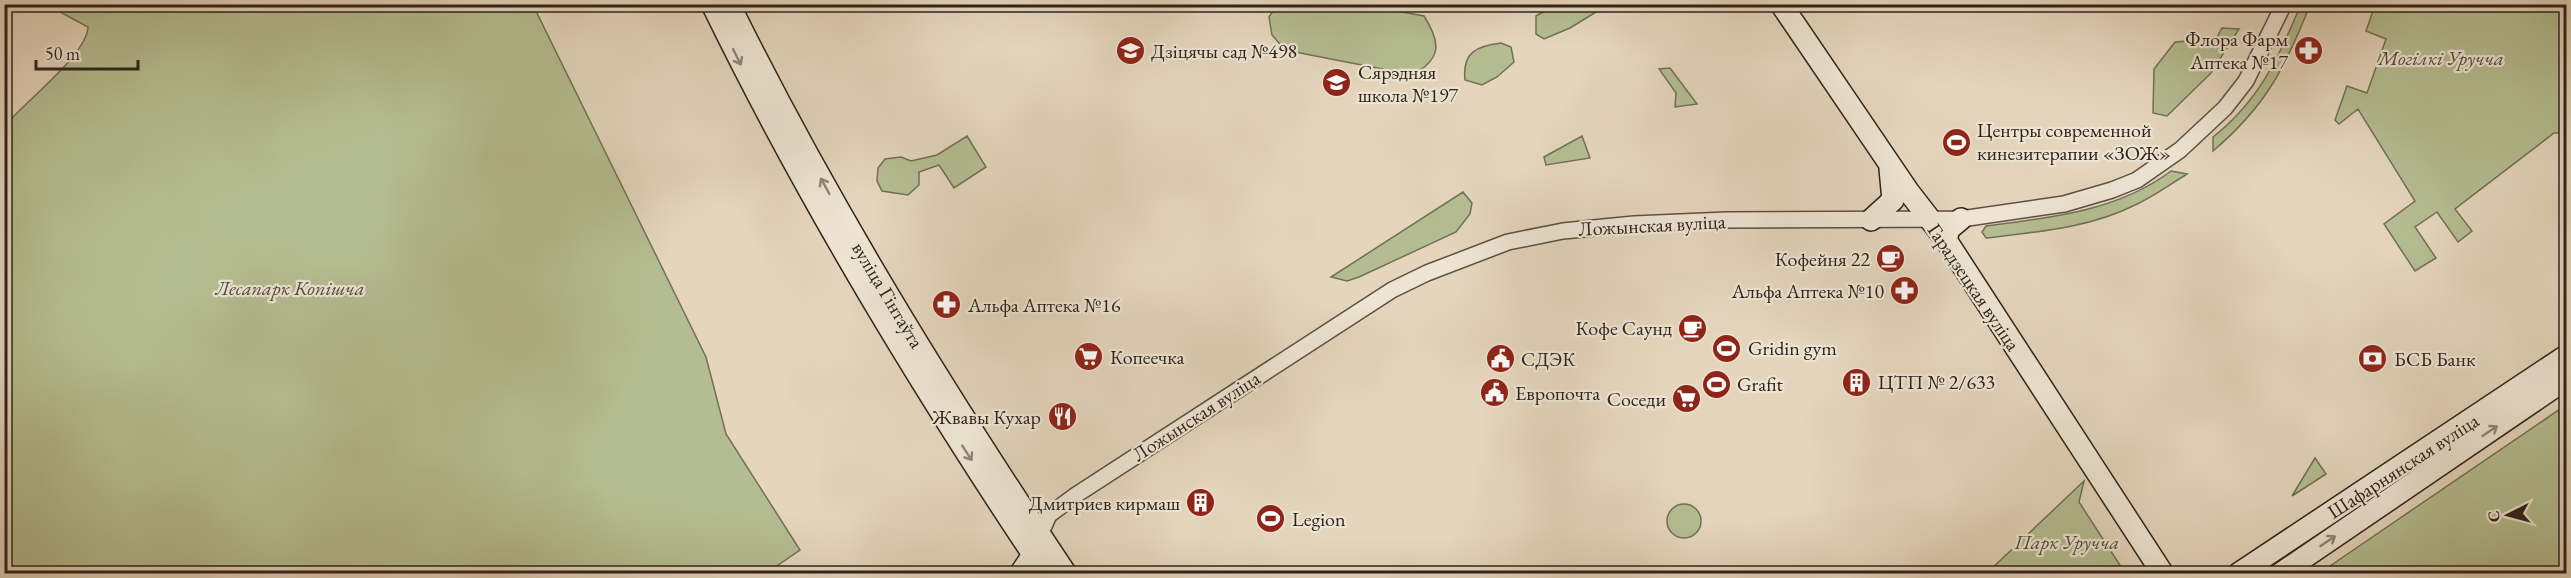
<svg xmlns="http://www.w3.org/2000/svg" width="2571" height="578" font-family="'EB Garamond',serif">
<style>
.green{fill:#b4bd91;stroke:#717056;stroke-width:1.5}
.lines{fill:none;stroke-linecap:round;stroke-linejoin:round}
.street-casing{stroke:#5c5043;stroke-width:18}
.secondary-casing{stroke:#2e231b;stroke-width:24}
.street{stroke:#ede4d3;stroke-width:15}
.secondary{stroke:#ede4d3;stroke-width:21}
.oneway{stroke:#8e8477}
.labels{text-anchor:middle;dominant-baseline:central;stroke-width:4.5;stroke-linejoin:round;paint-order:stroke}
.poi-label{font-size:20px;fill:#2e231b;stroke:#ede4d3;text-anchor:start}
.park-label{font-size:20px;font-style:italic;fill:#504a38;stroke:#ede4d3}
.street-label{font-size:20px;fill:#2e231b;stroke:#ede4d3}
</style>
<rect width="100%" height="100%" fill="#e4d5bc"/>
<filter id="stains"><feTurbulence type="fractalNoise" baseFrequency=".00333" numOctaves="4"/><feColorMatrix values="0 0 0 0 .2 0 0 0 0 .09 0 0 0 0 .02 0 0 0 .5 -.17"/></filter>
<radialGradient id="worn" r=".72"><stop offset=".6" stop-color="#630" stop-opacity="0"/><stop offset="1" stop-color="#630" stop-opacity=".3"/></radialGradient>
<path class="green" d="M 1278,4 L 1364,5 L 1424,16 C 1441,43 1442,58 1413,75 L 1285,50 L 1272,35 L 1269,17 Z
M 2301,4 L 2310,5 C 2285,68 2266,106 2213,151 L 2213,137 C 2259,101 2279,57 2301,4 Z
M 47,5 L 533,5 L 706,357 L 726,434 L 800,550 L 765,574 L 5,573 L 5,126 C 24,102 87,55 88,27 Z
M 1555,5 L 1599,5 L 1601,9 L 1570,28 L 1544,39 L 1536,34 L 1536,16 Z
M 2375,5 L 2566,5 L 2566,133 L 2554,133 L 2455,209 L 2472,231 L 2458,242 L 2437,212 L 2415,227 L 2436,258 L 2415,271 L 2384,224 L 2415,201 L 2358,109 L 2339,124 L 2335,120 L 2347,86 L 2367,93 L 2386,39 L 2366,31 Z
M 2222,28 L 2239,29 L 2211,73 L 2167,116 L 2153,113 L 2154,69 L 2175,42 L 2216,39 Z
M 1501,43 L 1511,47 L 1514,62 L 1497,77 L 1482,85 L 1465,80 C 1462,52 1477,46 1501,43 Z
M 1670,68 L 1697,104 L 1675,107 L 1676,93 L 1659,69 Z
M 967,136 L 986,167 L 954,188 L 939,165 L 919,172 L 919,185 L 908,195 L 882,191 L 877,181 L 878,168 L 885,159 L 901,157 L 911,161 L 937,155 Z
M 1582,136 L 1590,158 L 1546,165 L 1544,157 Z
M 2171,171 L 2187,174 C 2169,185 2153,197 2135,205 C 2090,228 2035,232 1986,238 L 1982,232 L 1986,226 C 2050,218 2118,211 2171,171 Z
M 1463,192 L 1472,203 L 1470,214 L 1456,232 L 1359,277 L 1347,281 L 1331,277 Z
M 2566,405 L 2566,573 L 2320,573 L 2346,555 Z
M 2315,458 L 2326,474 L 2292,496 Z
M 2084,481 L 2079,502 L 2125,573 L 1987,573 Z
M1667 521a17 17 0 1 1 34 0a17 17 0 1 1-34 0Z"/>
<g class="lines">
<defs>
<path id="street" d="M 1040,535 L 1049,515 L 1076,495 L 1392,290 L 1427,273 L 1508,242 L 1563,231 L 1634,224 L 1727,220 L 1961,219 L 2064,204 L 2112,190 L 2137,180 L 2180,150 L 2225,108 L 2246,81 L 2284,4"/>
<path id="secondary" d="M 712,4 C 809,203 923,390 1046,574
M 729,4 C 827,203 943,390 1066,574
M 1781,4 L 1908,191 L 1946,240 L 2163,574
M 1871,220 L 1893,200 L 1890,169
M 1946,240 L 1949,229 L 1961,219
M 1020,574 L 1033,555
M 2238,574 L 2566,356
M 2280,574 L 2566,379"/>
</defs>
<use href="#street" class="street-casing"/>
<use href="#secondary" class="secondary-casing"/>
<use href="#street" class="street"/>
<use href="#secondary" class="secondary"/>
</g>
<defs><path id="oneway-shaft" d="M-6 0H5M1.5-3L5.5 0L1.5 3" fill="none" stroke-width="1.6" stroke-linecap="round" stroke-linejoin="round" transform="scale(1.5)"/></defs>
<g class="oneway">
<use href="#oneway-shaft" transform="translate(737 57) rotate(64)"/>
<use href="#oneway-shaft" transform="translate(825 186) rotate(-119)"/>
<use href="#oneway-shaft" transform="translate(2490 431) rotate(-34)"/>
<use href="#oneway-shaft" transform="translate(967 453) rotate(57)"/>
<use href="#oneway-shaft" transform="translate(2328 541) rotate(-34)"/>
</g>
<defs>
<symbol id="pharmacy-disc" viewBox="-11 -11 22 22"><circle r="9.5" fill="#8f2418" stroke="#ede4d3"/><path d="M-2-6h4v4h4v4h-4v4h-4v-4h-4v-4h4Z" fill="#fff"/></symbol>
<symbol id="school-disc" viewBox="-11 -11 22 22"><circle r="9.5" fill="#8f2418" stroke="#ede4d3"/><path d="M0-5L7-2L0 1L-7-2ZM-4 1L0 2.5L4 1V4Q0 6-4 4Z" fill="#fff"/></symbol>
<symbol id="stadium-disc" viewBox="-11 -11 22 22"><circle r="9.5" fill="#8f2418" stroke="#ede4d3"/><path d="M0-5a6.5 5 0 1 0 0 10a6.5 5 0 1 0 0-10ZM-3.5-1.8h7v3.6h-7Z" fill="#fff"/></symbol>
<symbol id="cafe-disc" viewBox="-11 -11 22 22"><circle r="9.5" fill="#8f2418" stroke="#ede4d3"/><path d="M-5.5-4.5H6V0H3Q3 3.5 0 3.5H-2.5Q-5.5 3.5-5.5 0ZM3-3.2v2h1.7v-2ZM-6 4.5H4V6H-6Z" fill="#fff"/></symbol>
<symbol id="supermarket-disc" viewBox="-11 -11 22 22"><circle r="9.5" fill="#8f2418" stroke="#ede4d3"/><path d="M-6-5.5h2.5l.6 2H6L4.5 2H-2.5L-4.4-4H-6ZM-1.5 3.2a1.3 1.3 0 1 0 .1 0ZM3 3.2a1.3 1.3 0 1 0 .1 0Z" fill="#fff"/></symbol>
<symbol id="civic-disc" viewBox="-11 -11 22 22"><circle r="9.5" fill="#8f2418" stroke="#ede4d3"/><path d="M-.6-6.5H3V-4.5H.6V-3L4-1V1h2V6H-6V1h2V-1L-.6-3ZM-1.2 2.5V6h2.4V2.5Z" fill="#fff"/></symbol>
<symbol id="bank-disc" viewBox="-11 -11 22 22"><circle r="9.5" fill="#8f2418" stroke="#ede4d3"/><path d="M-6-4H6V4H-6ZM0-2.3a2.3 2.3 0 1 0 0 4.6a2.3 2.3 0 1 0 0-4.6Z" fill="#fff"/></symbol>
<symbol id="building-disc" viewBox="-11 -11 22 22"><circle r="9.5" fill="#8f2418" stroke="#ede4d3"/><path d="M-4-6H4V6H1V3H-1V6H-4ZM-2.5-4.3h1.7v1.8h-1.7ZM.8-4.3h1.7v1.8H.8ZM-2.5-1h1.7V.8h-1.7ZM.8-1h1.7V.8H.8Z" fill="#fff"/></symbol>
<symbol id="restaurant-disc" viewBox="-11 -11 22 22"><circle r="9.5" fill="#8f2418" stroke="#ede4d3"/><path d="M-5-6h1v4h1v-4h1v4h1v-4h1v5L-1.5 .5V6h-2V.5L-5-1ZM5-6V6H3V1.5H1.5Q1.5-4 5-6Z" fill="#fff"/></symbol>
</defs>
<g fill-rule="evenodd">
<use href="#pharmacy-disc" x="2292" y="34" width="33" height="33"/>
<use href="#school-disc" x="1114" y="34" width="33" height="33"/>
<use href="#school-disc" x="1320" y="66" width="33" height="33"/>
<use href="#stadium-disc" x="1940" y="126" width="33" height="33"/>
<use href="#cafe-disc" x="1874" y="242" width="33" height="33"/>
<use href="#pharmacy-disc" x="1888" y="274" width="33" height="33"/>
<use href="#pharmacy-disc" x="930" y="288" width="33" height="33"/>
<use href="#cafe-disc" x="1676" y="312" width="33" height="33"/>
<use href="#stadium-disc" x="1710" y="332" width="33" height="33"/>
<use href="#supermarket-disc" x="1072" y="340" width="33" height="33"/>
<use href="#civic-disc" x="1484" y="342" width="33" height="33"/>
<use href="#bank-disc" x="2356" y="342" width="33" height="33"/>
<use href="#building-disc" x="1840" y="366" width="33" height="33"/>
<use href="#stadium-disc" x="1700" y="368" width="33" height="33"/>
<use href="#civic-disc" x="1478" y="376" width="33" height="33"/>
<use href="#supermarket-disc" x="1670" y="382" width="33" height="33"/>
<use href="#restaurant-disc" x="1046" y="400" width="33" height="33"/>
<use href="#building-disc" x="1184" y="486" width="33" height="33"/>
<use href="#stadium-disc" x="1254" y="502" width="33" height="33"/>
</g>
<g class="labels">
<g class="poi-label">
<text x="2288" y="39" text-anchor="end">Флора Фарм<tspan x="2288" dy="23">Аптека №17</tspan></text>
<text x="1151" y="51">Дзіцячы сад №498</text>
<text x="1358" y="72">Сярэдняя<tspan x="1358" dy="23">школа №197</tspan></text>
<text x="1977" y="130">Центры современной<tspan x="1977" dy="23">кинезитерапии «ЗОЖ»</tspan></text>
<text x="1870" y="259" text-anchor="end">Кофейня 22</text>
<text x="1884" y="291" text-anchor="end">Альфа Аптека №10</text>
<text x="968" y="305">Альфа Аптека №16</text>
<text x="1672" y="328" text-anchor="end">Кофе Саунд</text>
<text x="1748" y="348">Gridin gym</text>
<text x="1110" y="357">Копеечка</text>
<text x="1521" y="359">СДЭК</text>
<text x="2394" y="359">БСБ Банк</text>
<text x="1878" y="382">ЦТП № 2/633</text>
<text x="1737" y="384">Grafit</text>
<text x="1515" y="393">Европочта</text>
<text x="1666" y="399" text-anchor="end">Соседи</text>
<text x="1041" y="417" text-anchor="end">Жвавы Кухар</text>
<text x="1180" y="503" text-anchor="end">Дмитриев кирмаш</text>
<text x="1292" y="519">Legion</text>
</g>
<g class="park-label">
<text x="2441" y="58">Могілкі Уручча</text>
<text x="290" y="288">Лесапарк Копішча</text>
<text x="2067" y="542">Парк Уручча</text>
</g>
<g class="street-label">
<text transform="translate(1652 225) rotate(-3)">Ложынская вуліца</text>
<text transform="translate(1974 287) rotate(56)">Гарадзецкая вуліца</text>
<text transform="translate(888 295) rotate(59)">вуліца Гінтаўта</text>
<text transform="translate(1196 416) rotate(-33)">Ложынская вуліца</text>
<text transform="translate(2403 466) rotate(-33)">Шафарнянская вуліца</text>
</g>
</g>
<rect width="2571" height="578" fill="none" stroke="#e4d5bc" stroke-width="24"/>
<rect x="6" y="6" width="2559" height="566" fill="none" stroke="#2e231b" stroke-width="3"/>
<rect x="12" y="12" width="2547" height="554" fill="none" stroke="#2e231b" stroke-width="1.5"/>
<g transform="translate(2508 515) rotate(264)" stroke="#ede4d3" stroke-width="4.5" paint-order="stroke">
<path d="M0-4.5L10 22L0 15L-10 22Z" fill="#2e231b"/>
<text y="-9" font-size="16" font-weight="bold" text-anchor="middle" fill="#2e231b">С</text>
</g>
<path d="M36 60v9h102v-9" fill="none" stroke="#2e231b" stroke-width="3"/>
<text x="45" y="60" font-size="18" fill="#2e231b" stroke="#ede4d3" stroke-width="4.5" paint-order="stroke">50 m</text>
<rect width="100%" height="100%" filter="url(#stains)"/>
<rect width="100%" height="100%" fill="url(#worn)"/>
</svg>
